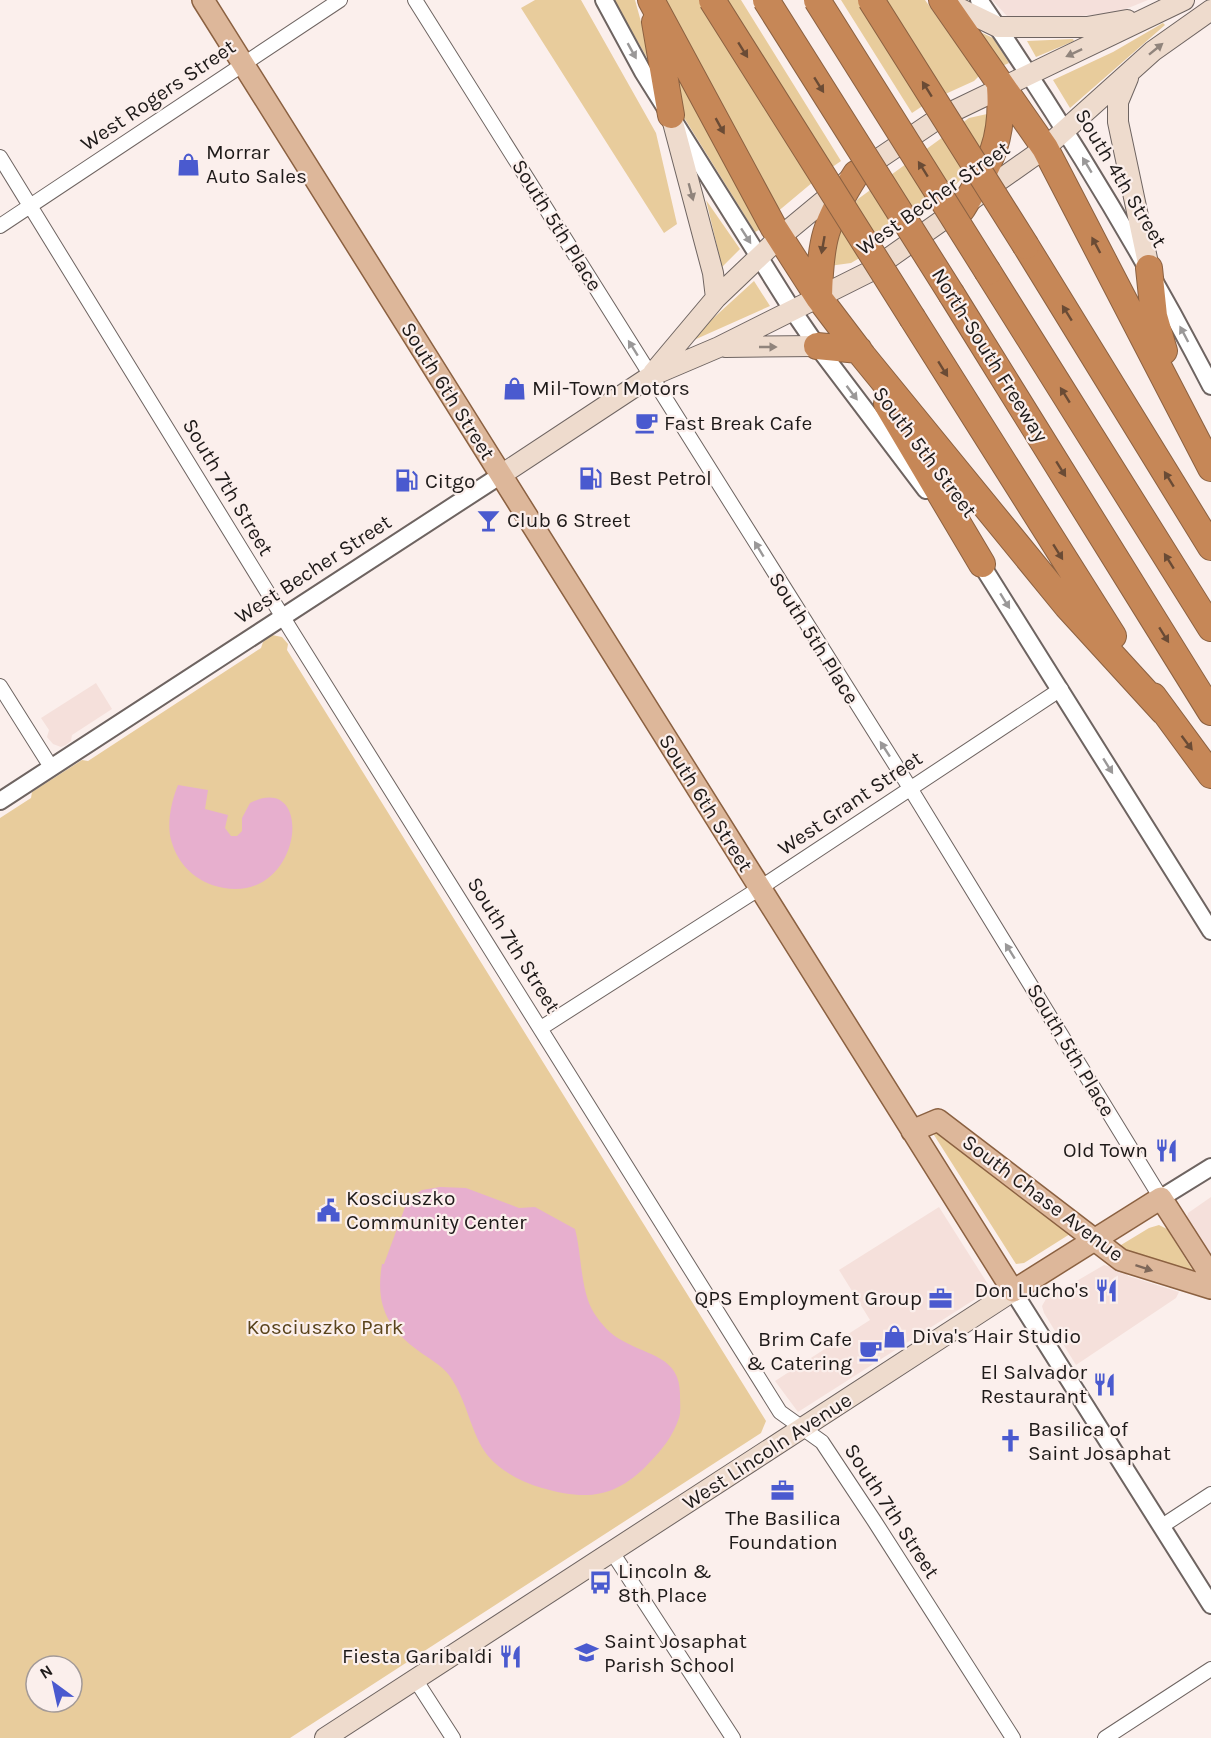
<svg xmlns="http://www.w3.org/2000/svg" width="1211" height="1738" font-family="Karla,sans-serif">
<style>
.built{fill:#f5e0db}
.green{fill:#e8cc9c;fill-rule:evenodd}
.water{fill:#e7afce}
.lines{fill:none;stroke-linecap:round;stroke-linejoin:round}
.minor-casing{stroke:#6e6461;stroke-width:16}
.tertiary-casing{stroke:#6e6461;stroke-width:20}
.secondary-casing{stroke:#6e6461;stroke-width:22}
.primary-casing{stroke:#8b6141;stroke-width:24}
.motorway-casing{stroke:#8b6141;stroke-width:28}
.minor{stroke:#fff;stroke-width:14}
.tertiary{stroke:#fff;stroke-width:16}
.secondary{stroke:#eedbcd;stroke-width:20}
.primary{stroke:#ddb79a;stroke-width:21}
.motorway{stroke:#c68757;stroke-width:26}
.motorway-bridge-casing{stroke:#8b6141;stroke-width:28;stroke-linecap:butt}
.motorway-bridge{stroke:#c68757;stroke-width:26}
.oneway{fill:#90847c}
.oneway2{fill:#6a4b35}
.oneway3{fill:#9a9898}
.oneway4{fill:#7e685a}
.labels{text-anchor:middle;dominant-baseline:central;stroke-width:4.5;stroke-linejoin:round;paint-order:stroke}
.street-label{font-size:21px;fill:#1e1a19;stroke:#fbefec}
.poi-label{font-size:21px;fill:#1e1a19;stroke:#fbefec;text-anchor:start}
.park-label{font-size:21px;fill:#59431b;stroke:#fbefec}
</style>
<rect width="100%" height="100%" fill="#fbefec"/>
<path class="built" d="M 992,0 L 1148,0 L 1116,13 L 1034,20 L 1007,16 Z
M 96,683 L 112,709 L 72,735 L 71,741 L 66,745 L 61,747 L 53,744 L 47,737 L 49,730 L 41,718 Z
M 1211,1197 L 1211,1261 L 1186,1220 L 1188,1213 Z
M 939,1207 L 991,1289 L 798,1412 L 775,1381 L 870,1320 L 839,1270 Z
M 1104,1265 L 1123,1270 L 1128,1276 L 1179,1292 L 1176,1298 L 1076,1365 L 1044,1313 L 1042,1306 L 1046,1299 Z"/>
<path class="green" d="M 535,0 L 581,0 L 656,133 L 677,224 L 664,233 L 521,8 Z
M 614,0 L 635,0 L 651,58 L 650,63 Z
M 663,0 L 700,0 L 813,182 L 776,213 Z
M 722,0 L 741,0 L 841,161 L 828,170 Z
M 841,0 L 859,0 L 924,105 L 912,113 Z
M 881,0 L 925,0 L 979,76 L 974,81 L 941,96 Z
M 1163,23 L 1165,25 L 1070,108 L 1053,80 L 1113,52 Z
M 978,31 L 993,38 L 1009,63 L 1000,67 Z
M 1073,39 L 1074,41 L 1036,57 L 1027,41 Z
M 667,52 L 761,229 L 755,232 L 683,116 Z
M 987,114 C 1001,173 901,223 863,256 L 851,263 L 829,266 L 842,219 L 858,199 L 969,118 Z
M 706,200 L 740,249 L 722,267 Z
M 754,281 L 770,306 L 685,344 Z
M 272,635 L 282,637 L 288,644 L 287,650 L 766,1421 L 761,1433 L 290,1738 L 0,1738 L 0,818 L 31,798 L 32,792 L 82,760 L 88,761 L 261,648 L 263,642 ZM 36,1666 L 72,1666 L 72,1702 L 36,1702 Z
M 936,1130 L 1070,1234 L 1024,1263 L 1016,1264 L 934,1135 Z
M 1159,1225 L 1167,1229 L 1192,1269 L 1191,1273 L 1122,1253 L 1121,1245 L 1149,1228 Z"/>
<path class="water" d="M 178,785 L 208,790 L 205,809 L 228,815 L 225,828 L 231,836 L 237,836 L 242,831 L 242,818 L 250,803 C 319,768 302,915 212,885 C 193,878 178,863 172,843 C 166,826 171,802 178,785 Z
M 440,1187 L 466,1188 L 519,1208 L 535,1207 L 575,1229 C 582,1255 580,1290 594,1313 C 601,1324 611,1335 623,1341 C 649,1356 681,1357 680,1396 C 680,1403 681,1412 679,1418 C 673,1436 662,1450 649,1463 C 616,1498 587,1501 542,1488 C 522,1482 502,1472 488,1456 C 470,1433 468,1401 449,1375 C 442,1366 430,1359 420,1352 C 387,1328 375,1305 382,1264 L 384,1264 L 408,1199 L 422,1190 Z"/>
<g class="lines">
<defs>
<path id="minor" d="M 415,0 L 910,788 L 1161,1198
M 0,157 L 292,632 L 780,1412 L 822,1442 L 875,1522 L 1013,1738
M 0,226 L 340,0
M 0,686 L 51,767
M 541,1028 L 760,888 L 1061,689
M 1162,1526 L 1211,1494
M 612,1552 L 733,1738
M 415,1679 L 453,1738
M 1105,1738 L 1211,1669"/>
<path id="tertiary" d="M 604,0 L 643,72 L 793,311 L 817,346 L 926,490
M 979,0 C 1064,124 1142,252 1211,386
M 976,556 L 1211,931
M 0,801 L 501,475
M 1161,1198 L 1211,1167
M 1013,1291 L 1211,1605"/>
<path id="secondary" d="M 942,0 L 998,27 L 1087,27 L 1127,20
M 1128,78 L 1118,102 L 1118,122 L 1149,268
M 671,115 L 713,273 L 716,298
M 725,347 L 817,346
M 653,373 L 716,298 L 780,237 L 856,174 L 939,118 L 1184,0
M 501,475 L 651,376 L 719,347 L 869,272 L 1045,148 L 1153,51 L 1211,10
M 325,1738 L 1013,1291"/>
<path id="primary" d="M 203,0 L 1013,1291 L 1161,1198 L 1211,1276
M 912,1131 L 938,1120 L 1121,1260 L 1211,1288"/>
<path id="motorway" d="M 651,0 L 774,228 L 819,298 L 863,356 L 1067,606 L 1163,711
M 942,0 L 1045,148 L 1211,468
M 655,22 L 671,115
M 962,209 C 990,163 1004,142 1000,86
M 1026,246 L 1211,547
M 1149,268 L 1154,316 L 1164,351
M 988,272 L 1211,628
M 952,295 L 1211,712
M 819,298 C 820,240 825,223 856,174
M 913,319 L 1113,636
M 817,346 L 859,350
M 887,404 L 982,564
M 1153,696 L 1211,775"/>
</defs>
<use href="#minor" class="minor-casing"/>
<use href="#tertiary" class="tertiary-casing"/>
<use href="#secondary" class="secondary-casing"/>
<use href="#primary" class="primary-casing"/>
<use href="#motorway" class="motorway-casing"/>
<use href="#minor" class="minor"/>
<use href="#tertiary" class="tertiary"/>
<use href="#secondary" class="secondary"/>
<use href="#primary" class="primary"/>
<use href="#motorway" class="motorway"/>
<defs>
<path id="motorway-bridge" d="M 712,0 L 913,319
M 766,0 L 952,295
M 817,0 L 988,272
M 871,0 L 1026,246"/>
</defs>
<use href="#motorway-bridge" class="motorway-bridge-casing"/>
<use href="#motorway-bridge" class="motorway-bridge"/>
</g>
<defs><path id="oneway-solid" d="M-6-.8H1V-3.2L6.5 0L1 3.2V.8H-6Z" transform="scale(1.5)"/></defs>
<g class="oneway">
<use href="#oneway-solid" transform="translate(1156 49) rotate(-39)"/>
<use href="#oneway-solid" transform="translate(1074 53) rotate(155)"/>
<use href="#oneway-solid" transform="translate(691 192) rotate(75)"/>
<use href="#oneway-solid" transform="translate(768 347)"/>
</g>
<g class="oneway2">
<use href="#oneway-solid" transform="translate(743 50) rotate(58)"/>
<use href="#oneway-solid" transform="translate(819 85) rotate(58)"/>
<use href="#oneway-solid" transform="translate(927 89) rotate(-122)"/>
<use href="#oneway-solid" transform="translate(720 126) rotate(61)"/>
<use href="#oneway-solid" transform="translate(923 169) rotate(-122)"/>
<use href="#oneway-solid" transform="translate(823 245) rotate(100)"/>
<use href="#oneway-solid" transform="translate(1096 245) rotate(-118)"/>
<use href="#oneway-solid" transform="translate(1067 313) rotate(-122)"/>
<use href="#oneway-solid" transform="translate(943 369) rotate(58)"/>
<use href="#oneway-solid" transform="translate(1065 395) rotate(-122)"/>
<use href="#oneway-solid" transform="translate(1061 469) rotate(58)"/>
<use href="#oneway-solid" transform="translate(1169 479) rotate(-122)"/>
<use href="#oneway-solid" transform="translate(1058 552) rotate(58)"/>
<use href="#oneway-solid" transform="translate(1169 561) rotate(-122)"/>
<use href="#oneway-solid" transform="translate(1164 635) rotate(58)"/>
<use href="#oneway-solid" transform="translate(1187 743) rotate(53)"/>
</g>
<g class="oneway3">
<use href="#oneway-solid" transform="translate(632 51) rotate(61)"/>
<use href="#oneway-solid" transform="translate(1087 165) rotate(-121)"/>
<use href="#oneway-solid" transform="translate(746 236) rotate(57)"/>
<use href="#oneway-solid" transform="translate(1184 334) rotate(-118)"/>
<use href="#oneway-solid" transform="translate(633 348) rotate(-122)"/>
<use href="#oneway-solid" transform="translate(852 393) rotate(53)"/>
<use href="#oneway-solid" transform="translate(759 549) rotate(-121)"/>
<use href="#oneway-solid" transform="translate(1005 601) rotate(58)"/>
<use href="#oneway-solid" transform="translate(885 749) rotate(-123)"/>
<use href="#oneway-solid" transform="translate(1108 766) rotate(58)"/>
<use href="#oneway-solid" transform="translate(1010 951) rotate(-122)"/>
</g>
<use class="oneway4" href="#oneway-solid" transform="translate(1144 1268) rotate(18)"/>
<defs>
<symbol id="shop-bare" viewBox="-9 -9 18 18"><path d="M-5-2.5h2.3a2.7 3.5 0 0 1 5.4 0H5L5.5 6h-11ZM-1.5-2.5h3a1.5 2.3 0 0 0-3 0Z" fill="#4a5acf" stroke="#fbefec" stroke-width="2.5" paint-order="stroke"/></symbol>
<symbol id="cafe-bare" viewBox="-9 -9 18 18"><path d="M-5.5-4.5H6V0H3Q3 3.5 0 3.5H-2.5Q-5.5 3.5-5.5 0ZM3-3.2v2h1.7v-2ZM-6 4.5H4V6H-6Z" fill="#4a5acf" stroke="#fbefec" stroke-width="2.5" paint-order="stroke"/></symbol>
<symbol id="fuel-bare" viewBox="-9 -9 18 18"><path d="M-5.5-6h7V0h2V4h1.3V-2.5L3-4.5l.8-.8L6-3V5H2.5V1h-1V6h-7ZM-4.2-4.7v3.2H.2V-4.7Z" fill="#4a5acf" stroke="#fbefec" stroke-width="2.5" paint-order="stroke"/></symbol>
<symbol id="bar-bare" viewBox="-9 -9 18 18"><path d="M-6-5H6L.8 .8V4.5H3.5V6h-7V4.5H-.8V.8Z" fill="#4a5acf" stroke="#fbefec" stroke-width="2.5" paint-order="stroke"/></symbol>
<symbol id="restaurant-bare" viewBox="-9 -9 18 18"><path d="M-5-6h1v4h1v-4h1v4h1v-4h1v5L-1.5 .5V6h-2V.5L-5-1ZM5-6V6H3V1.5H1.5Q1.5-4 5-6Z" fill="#4a5acf" stroke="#fbefec" stroke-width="2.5" paint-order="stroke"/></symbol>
<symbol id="civic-bare" viewBox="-9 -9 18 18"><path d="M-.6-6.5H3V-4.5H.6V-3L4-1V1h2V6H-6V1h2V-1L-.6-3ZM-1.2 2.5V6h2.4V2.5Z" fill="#4a5acf" stroke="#fbefec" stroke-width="2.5" paint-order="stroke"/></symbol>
<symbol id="office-bare" viewBox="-9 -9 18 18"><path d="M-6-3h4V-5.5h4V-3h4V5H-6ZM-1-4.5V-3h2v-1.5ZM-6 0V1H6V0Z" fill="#4a5acf" stroke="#fbefec" stroke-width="2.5" paint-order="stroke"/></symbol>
<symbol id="church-bare" viewBox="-9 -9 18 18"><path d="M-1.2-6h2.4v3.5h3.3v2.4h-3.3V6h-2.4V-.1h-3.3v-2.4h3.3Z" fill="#4a5acf" stroke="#fbefec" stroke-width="2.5" paint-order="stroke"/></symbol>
<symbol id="bus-bare" viewBox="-9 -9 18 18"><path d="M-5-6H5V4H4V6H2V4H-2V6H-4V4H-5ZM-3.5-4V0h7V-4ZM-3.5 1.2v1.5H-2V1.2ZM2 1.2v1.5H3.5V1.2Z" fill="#4a5acf" stroke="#fbefec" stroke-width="2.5" paint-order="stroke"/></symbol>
<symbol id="school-bare" viewBox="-9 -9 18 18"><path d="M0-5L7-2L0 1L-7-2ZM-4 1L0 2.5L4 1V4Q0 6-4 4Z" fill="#4a5acf" stroke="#fbefec" stroke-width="2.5" paint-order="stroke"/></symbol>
</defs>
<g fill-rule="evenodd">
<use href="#shop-bare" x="172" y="148" width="33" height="33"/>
<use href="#shop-bare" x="498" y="372" width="33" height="33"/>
<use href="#cafe-bare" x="630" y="406" width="33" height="33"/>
<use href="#fuel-bare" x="574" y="462" width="33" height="33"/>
<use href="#fuel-bare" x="390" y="464" width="33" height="33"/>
<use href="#bar-bare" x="472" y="504" width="33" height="33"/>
<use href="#restaurant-bare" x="1150" y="1134" width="33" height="33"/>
<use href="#civic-bare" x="312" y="1194" width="33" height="33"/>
<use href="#restaurant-bare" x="1090" y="1274" width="33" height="33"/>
<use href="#office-bare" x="924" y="1282" width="33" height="33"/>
<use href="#shop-bare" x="878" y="1320" width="33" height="33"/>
<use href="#cafe-bare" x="854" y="1334" width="33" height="33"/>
<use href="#restaurant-bare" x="1088" y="1368" width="33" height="33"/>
<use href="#church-bare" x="994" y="1424" width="33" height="33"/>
<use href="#office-bare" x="766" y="1474" width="33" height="33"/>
<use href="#bus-bare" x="584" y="1566" width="33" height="33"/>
<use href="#school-bare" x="570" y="1636" width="33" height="33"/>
<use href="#restaurant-bare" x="494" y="1640" width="33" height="33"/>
</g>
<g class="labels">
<g class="street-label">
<text transform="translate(158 95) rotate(-34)">West Rogers Street</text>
<text transform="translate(1121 178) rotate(59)">South 4th Street</text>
<text transform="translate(933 198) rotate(-35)">West Becher Street</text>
<text transform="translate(557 225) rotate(58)">South 5th Place</text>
<text transform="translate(990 355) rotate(58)">North-South Freeway</text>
<text transform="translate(448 391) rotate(58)">South 6th Street</text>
<text transform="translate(925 452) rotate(53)">South 5th Street</text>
<text transform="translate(228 487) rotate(59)">South 7th Street</text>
<text transform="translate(313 569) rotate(-33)">West Becher Street</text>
<text transform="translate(814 638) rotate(58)">South 5th Place</text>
<text transform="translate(706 803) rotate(58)">South 6th Street</text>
<text transform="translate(850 803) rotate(-34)">West Grant Street</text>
<text transform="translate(514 945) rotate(58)">South 7th Street</text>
<text transform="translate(1071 1050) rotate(59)">South 5th Place</text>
<text transform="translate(1043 1198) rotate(37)">South Chase Avenue</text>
<text transform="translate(767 1451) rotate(-33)">West Lincoln Avenue</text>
<text transform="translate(892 1511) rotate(57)">South 7th Street</text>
</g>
<g class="poi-label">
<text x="206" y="152">Morrar<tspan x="206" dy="24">Auto Sales</tspan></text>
<text x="532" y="388">Mil-Town Motors</text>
<text x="664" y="423">Fast Break Cafe</text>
<text x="609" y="478">Best Petrol</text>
<text x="425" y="481">Citgo</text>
<text x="507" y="520">Club 6 Street</text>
<text x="1148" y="1150" text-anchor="end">Old Town</text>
<text x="346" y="1198">Kosciuszko<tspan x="346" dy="24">Community Center</tspan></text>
<text x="1089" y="1290" text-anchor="end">Don Lucho's</text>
<text x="922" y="1298" text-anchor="end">QPS Employment Group</text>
<text x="912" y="1336">Diva's Hair Studio</text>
<text x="852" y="1339" text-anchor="end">Brim Cafe<tspan x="852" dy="24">&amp; Catering</tspan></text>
<text x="1087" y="1372" text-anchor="end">El Salvador<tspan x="1087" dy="24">Restaurant</tspan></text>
<text x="1028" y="1429">Basilica of<tspan x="1028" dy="24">Saint Josaphat</tspan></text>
<text x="783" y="1518" text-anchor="middle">The Basilica<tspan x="783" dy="24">Foundation</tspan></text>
<text x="618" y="1571">Lincoln &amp;<tspan x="618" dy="24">8th Place</tspan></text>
<text x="604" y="1641">Saint Josaphat<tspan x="604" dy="24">Parish School</tspan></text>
<text x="493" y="1656" text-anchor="end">Fiesta Garibaldi</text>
</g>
<g class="park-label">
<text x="325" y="1327">Kosciuszko Park</text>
</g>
</g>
<g transform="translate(54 1684) rotate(327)"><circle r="28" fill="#fbefec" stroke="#a39a98" stroke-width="1.5"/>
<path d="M0-4.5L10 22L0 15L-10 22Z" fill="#4a5acf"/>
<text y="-9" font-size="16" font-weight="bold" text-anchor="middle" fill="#1e1a19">N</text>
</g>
</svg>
